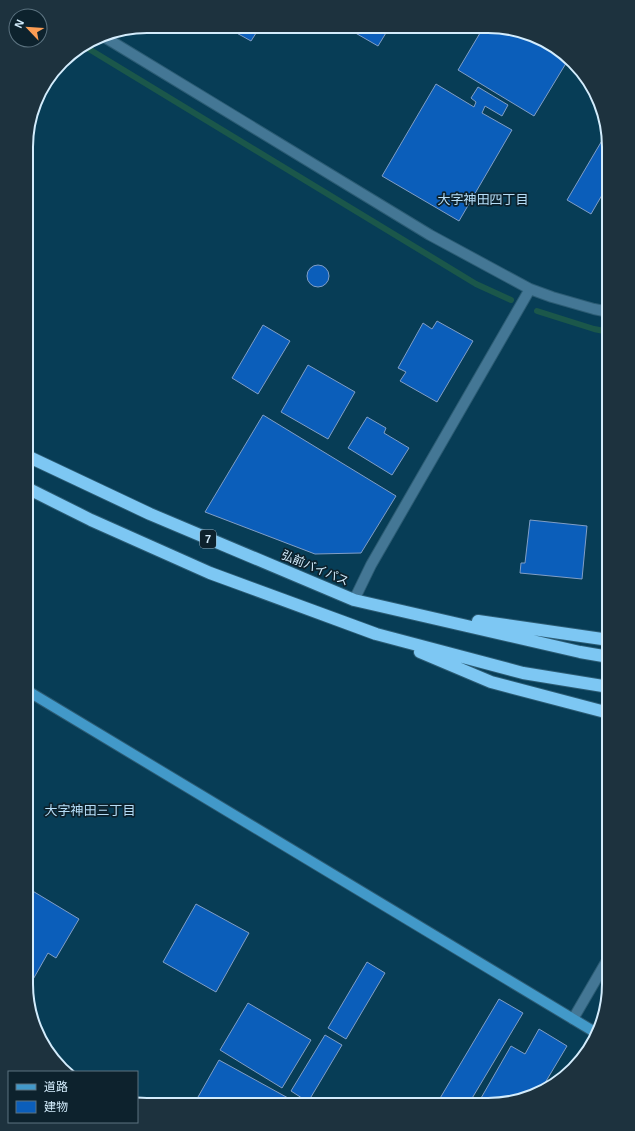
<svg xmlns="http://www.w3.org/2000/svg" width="635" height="1131" font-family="Arial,'Noto Sans JP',sans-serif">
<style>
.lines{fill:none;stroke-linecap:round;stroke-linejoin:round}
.stream{stroke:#1b574a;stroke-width:6}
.building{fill:#0b5eba;stroke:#809ec6}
.street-casing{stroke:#2c5c74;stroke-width:12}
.secondary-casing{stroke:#2c5c74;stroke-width:12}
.highway-casing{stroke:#2c5c74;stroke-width:14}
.street{stroke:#447795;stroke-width:10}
.secondary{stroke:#4299c9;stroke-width:10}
.highway{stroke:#7dc7f3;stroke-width:12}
.labels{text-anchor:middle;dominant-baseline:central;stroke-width:3.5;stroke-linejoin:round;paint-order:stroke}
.shield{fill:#0d222d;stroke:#98afbe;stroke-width:1}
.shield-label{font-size:11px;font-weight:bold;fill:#d3ecfc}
.street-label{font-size:12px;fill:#d3ecfc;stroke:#0d222d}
.neighbourhood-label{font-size:13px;fill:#b6def8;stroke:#0d222d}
.rim{fill:none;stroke:#d3ecfc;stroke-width:2}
</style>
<rect width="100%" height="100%" fill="#073d56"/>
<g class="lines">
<path class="stream" d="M 84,46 L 476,284 L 511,300
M 537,311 L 594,329 L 609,332"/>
</g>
<path class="building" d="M 236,27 L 260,27 L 251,41 L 233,31 Z
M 345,27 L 389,28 L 378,46 Z
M 483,28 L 512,28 L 536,40 L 568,60 L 534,116 L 458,70 Z
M 436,84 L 474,107 L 476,102 L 471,98 L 478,87 L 508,105 L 502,116 L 485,106 L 482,113 L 512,130 L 459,221 L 382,176 Z
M 607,132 L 609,147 L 609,183 L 591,214 L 567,200 Z
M307 276a11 11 0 1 1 22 0a11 11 0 1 1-22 0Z
M 437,321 L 473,341 L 437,402 L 400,381 L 406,372 L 398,368 L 423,323 L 432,329 Z
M 263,325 L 290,341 L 258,394 L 232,378 Z
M 308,365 L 355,392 L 328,439 L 281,412 Z
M 263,415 L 396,496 L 361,553 L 315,554 L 205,512 Z
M 367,417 L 386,428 L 384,433 L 409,448 L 392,475 L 348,448 Z
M 530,520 L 587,526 L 582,579 L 520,573 L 521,563 L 525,563 Z
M 26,887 L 79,919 L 56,958 L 48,953 L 27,990 Z
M 196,904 L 249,933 L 216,992 L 163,962 Z
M 367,962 L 385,973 L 346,1039 L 328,1028 Z
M 499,999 L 523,1013 L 468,1105 L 436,1105 Z
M 248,1003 L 311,1040 L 282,1088 L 220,1050 Z
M 539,1029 L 567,1046 L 539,1093 L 527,1099 L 488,1105 L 477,1105 L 511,1046 L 525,1054 Z
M 325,1035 L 342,1045 L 308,1102 L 291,1091 Z
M 219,1060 L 299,1104 L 194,1104 Z"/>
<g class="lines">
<defs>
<path id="street" d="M 101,35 L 430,235 L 530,289 L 552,297 L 594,309 L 609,312
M 354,600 L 371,565 L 530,289
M 573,1019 L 609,957"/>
<path id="secondary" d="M 26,690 L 598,1034"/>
<path id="highway" d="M 27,456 L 150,514 L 354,600 L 580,652 L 609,657
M 27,488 L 91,520 L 210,573 L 376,634 L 523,673 L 609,687
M 478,621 L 609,640
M 420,652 L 491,682 L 609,713"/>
</defs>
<use href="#street" class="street-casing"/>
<use href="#secondary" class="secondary-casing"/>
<use href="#highway" class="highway-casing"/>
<use href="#street" class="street"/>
<use href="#secondary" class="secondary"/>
<use href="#highway" class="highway"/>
</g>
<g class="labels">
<rect class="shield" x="200" y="530" width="16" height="18" rx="3"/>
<g class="shield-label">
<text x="208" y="539">7</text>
</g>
<g class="street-label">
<text transform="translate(315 568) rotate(23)">弘前バイパス</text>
</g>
<g class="neighbourhood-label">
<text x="483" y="199">大字神田四丁目</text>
<text x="90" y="810">大字神田三丁目</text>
</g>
</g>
<path d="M0 0H635V1131H0ZM147 33H488A114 114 0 0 1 602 147V984A114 114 0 0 1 488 1098H147A114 114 0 0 1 33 984V147A114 114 0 0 1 147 33Z" fill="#1d323e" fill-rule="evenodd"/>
<path class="rim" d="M147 33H488A114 114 0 0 1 602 147V984A114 114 0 0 1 488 1098H147A114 114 0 0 1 33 984V147A114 114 0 0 1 147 33Z"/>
<rect x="8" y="1071" width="130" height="52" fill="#0d222d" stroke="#5c7380"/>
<rect x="16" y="1084" width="20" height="6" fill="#4299c9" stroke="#5c7380"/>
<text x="44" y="1091" font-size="12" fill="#d3ecfc">道路</text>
<rect x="16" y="1101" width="20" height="12" fill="#0b5eba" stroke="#5c7380"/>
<text x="44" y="1111" font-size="12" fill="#d3ecfc">建物</text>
<g transform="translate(28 28) rotate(295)"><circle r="19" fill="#0d222d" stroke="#5c7380"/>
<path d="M0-3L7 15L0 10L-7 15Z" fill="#fc9d54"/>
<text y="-6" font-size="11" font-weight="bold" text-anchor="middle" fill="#d3ecfc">N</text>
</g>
</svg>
